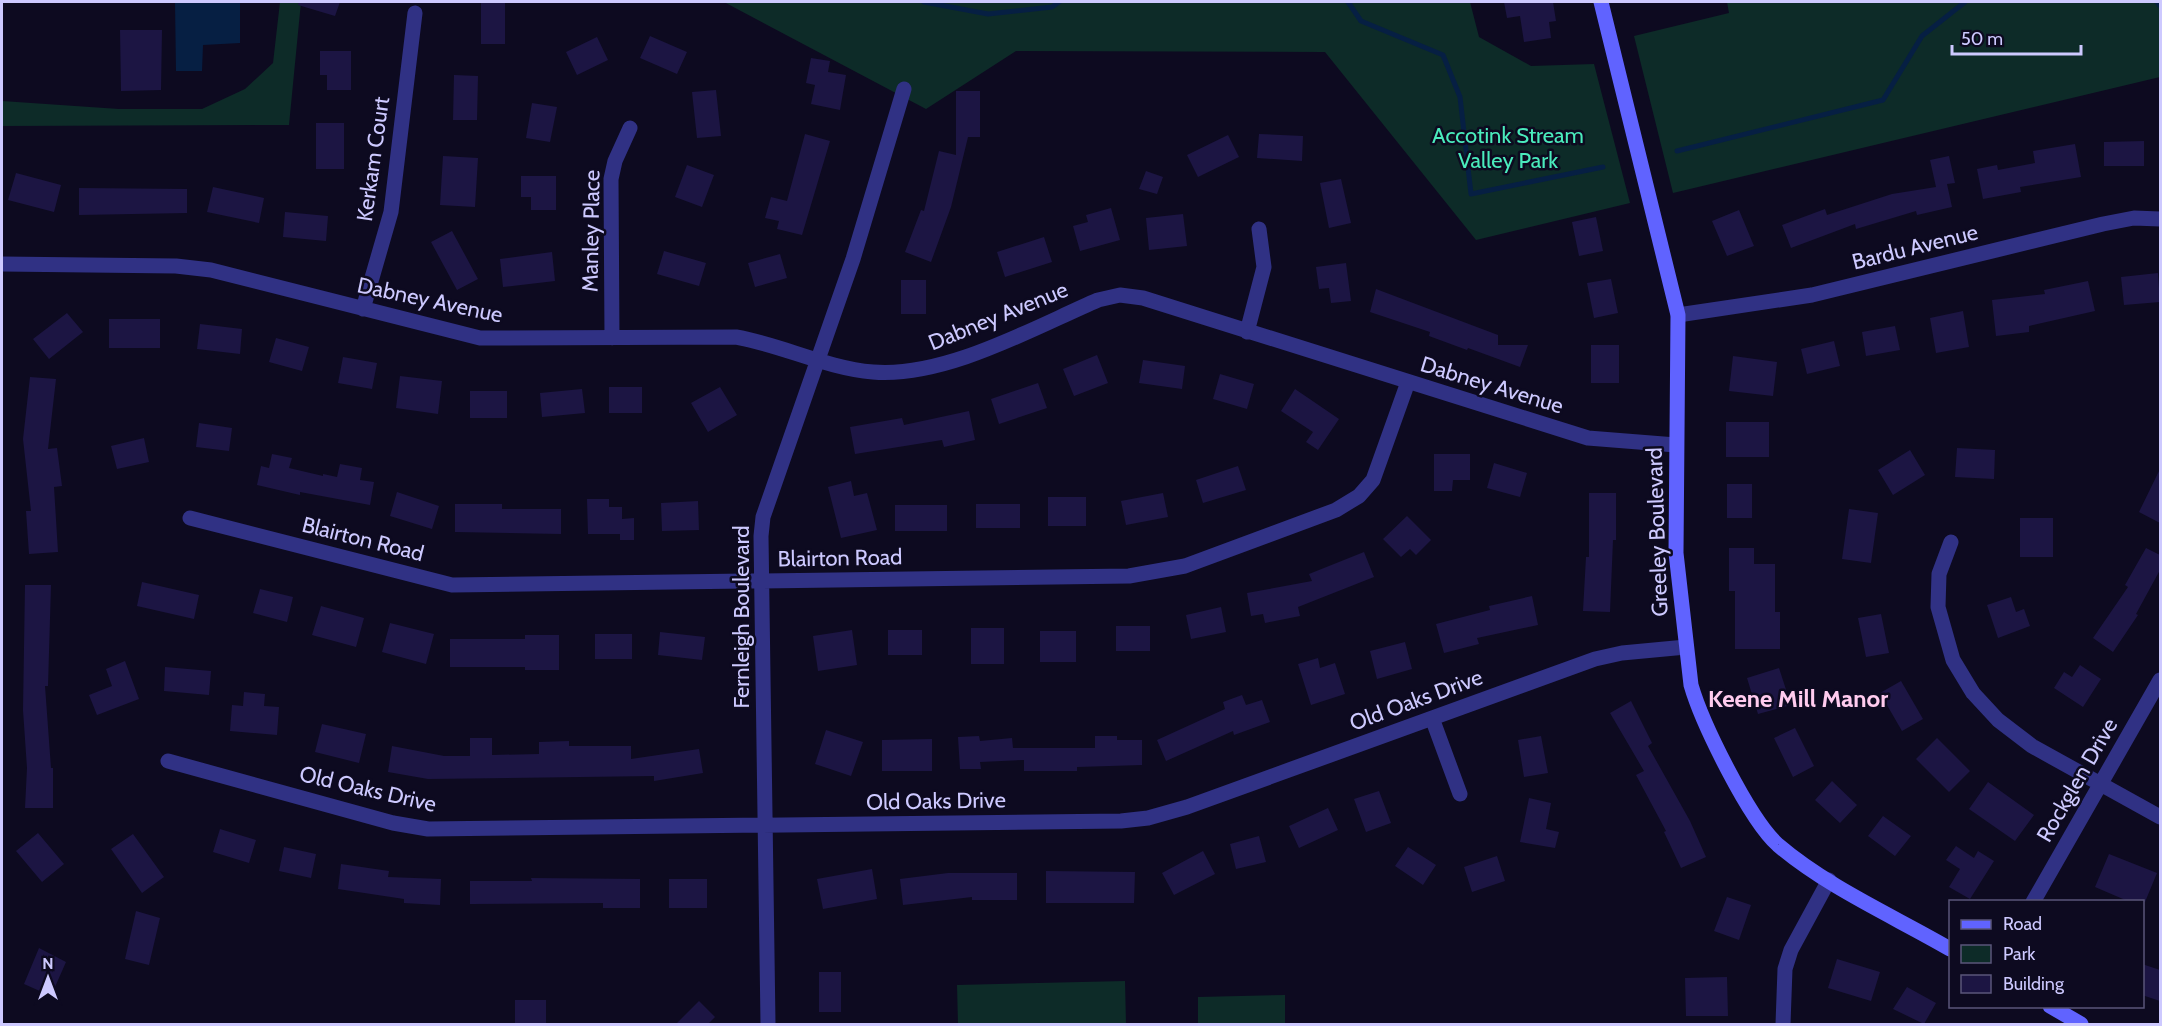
<svg xmlns="http://www.w3.org/2000/svg" width="2162" height="1026" font-family="Cabin,sans-serif">
<style>
.green{fill:#0d2b28}
.water{fill:#061f43}
.lines{fill:none;stroke-linecap:round;stroke-linejoin:round}
.stream{stroke:#061f43;stroke-width:5}
.building{fill:#1c1543}
.street{stroke:#303184;stroke-width:15}
.secondary{stroke:#6063ff;stroke-width:15}
.labels{text-anchor:middle;dominant-baseline:central;stroke-width:5;stroke-linejoin:round;paint-order:stroke}
.park-label{font-size:22px;fill:#4aebbc;stroke:#0d0a20}
.street-label{font-size:22px;fill:#cdc9ff;stroke:#0d0a20}
.neighbourhood-label{font-size:24px;font-weight:bold;fill:#ffcbee;stroke:#0d0a20}
</style>
<rect width="100%" height="100%" fill="#0d0a20"/>
<path class="green" d="M 280,2 L 301,2 L 289,125 L 2,126 L 2,101 L 119,109 L 202,109 L 245,89 L 273,63 Z
M 724,2 L 1470,2 L 1479,37 L 1531,66 L 1594,64 L 1630,203 L 1476,240 L 1325,52 L 1016,51 L 926,109 Z
M 1727,2 L 2160,2 L 2160,77 L 1673,193 L 1634,36 L 1729,13 Z
M 1125,981 L 1126,1024 L 958,1024 L 957,985 Z
M 1285,995 L 1285,1024 L 1198,1024 L 1198,997 Z"/>
<path class="water" d="M 175,2 L 240,2 L 240,43 L 203,45 L 202,71 L 176,71 Z"/>
<g class="lines">
<path class="stream" d="M 924,2 L 988,14 L 1052,7 L 1059,2
M 1348,2 L 1361,21 L 1443,55 L 1460,97 L 1471,194 L 1603,167
M 2157,2 L 2160,6
M 1677,151 L 1883,100 L 1922,36 L 1965,2"/>
</g>
<path class="building" d="M 299,2 L 340,2 L 335,16 L 298,5 Z
M 481,2 L 505,2 L 505,44 L 481,44 Z
M 1504,2 L 1553,2 L 1556,21 L 1549,22 L 1551,38 L 1524,42 L 1520,16 L 1507,18 Z
M 120,30 L 162,30 L 161,90 L 121,91 Z
M 650,36 L 687,52 L 677,74 L 640,58 Z
M 597,37 L 608,60 L 577,75 L 566,52 Z
M 320,51 L 351,51 L 351,90 L 327,90 L 327,75 L 320,75 Z
M 811,58 L 830,61 L 828,72 L 846,75 L 840,110 L 811,104 L 815,85 L 806,83 Z
M 454,75 L 478,76 L 477,120 L 453,120 Z
M 716,90 L 721,136 L 697,138 L 692,92 Z
M 956,91 L 980,91 L 980,137 L 968,137 L 951,207 L 931,262 L 905,252 L 921,210 L 924,211 L 939,151 L 956,155 Z
M 532,103 L 557,107 L 550,142 L 526,138 Z
M 316,123 L 344,123 L 344,169 L 316,169 Z
M 805,134 L 830,141 L 802,235 L 777,229 L 779,221 L 765,218 L 771,197 L 787,201 Z
M 1259,134 L 1303,136 L 1302,161 L 1257,158 Z
M 1228,135 L 1239,157 L 1198,177 L 1187,155 Z
M 2144,141 L 2144,166 L 2104,166 L 2104,142 Z
M 2075,144 L 2081,177 L 2020,187 L 2021,192 L 1983,199 L 1977,169 L 1997,165 L 1998,170 L 2035,163 L 2033,151 Z
M 443,156 L 478,158 L 475,207 L 440,205 Z
M 1949,156 L 1955,183 L 1947,184 L 1952,207 L 1917,215 L 1916,211 L 1856,229 L 1855,224 L 1791,248 L 1782,225 L 1825,209 L 1827,215 L 1892,194 L 1936,187 L 1930,160 Z
M 687,165 L 714,175 L 702,207 L 675,197 Z
M 1146,171 L 1163,177 L 1157,194 L 1139,189 Z
M 16,173 L 61,185 L 54,212 L 8,200 Z
M 521,176 L 556,176 L 556,210 L 531,210 L 531,197 L 521,197 Z
M 1341,179 L 1351,223 L 1329,228 L 1320,183 Z
M 213,187 L 264,198 L 259,223 L 207,212 Z
M 79,188 L 187,189 L 187,213 L 79,215 Z
M 1111,208 L 1120,240 L 1080,251 L 1073,226 L 1088,222 L 1086,215 Z
M 1739,210 L 1754,246 L 1727,256 L 1712,221 Z
M 285,212 L 328,216 L 326,241 L 283,237 Z
M 1183,214 L 1187,246 L 1149,250 L 1146,218 Z
M 1596,217 L 1603,251 L 1579,256 L 1572,222 Z
M 452,231 L 478,279 L 457,290 L 431,242 Z
M 1044,237 L 1052,262 L 1005,277 L 997,252 Z
M 664,251 L 706,263 L 699,286 L 657,274 Z
M 552,252 L 555,281 L 503,287 L 500,259 Z
M 780,254 L 787,278 L 755,287 L 748,263 Z
M 1346,263 L 1351,301 L 1331,303 L 1329,288 L 1319,289 L 1316,267 Z
M 2158,273 L 2160,302 L 2124,305 L 2121,277 Z
M 1611,279 L 1618,313 L 1594,318 L 1587,283 Z
M 901,280 L 926,280 L 926,314 L 901,314 Z
M 2088,281 L 2095,311 L 2029,326 L 2029,332 L 1996,336 L 1992,300 L 2045,294 L 2044,290 Z
M 1376,289 L 1498,335 L 1498,345 L 1528,345 L 1520,367 L 1468,348 L 1467,350 L 1429,336 L 1430,332 L 1370,312 Z
M 1963,311 L 1969,347 L 1936,353 L 1930,318 Z
M 67,313 L 83,332 L 49,359 L 33,339 Z
M 109,319 L 160,319 L 160,348 L 109,348 Z
M 200,324 L 242,329 L 240,354 L 197,349 Z
M 1895,326 L 1900,350 L 1866,356 L 1862,332 Z
M 276,338 L 309,347 L 302,371 L 269,362 Z
M 1834,341 L 1840,366 L 1807,374 L 1801,349 Z
M 1591,345 L 1619,345 L 1619,383 L 1591,383 Z
M 1097,355 L 1108,383 L 1074,396 L 1063,369 Z
M 1733,356 L 1777,362 L 1773,396 L 1729,391 Z
M 343,357 L 377,363 L 372,389 L 338,383 Z
M 1143,360 L 1185,366 L 1182,389 L 1139,383 Z
M 1220,374 L 1254,384 L 1247,409 L 1213,399 Z
M 400,376 L 442,381 L 438,414 L 396,408 Z
M 30,377 L 56,379 L 48,449 L 57,448 L 62,486 L 54,487 L 58,552 L 29,554 L 26,511 L 31,511 L 23,439 Z
M 1038,383 L 1047,408 L 999,424 L 991,399 Z
M 609,387 L 642,387 L 642,413 L 609,413 Z
M 720,387 L 737,415 L 708,432 L 691,403 Z
M 582,389 L 585,413 L 542,417 L 540,393 Z
M 1295,389 L 1339,419 L 1318,450 L 1306,442 L 1313,432 L 1281,411 Z
M 470,391 L 507,391 L 507,418 L 470,418 Z
M 969,411 L 975,440 L 944,447 L 942,440 L 855,454 L 850,427 L 902,418 L 904,425 Z
M 1726,422 L 1769,422 L 1769,457 L 1726,457 Z
M 199,423 L 232,428 L 229,451 L 196,447 Z
M 144,438 L 149,462 L 117,469 L 111,446 Z
M 1957,448 L 1995,450 L 1994,479 L 1955,477 Z
M 1910,450 L 1925,475 L 1893,495 L 1878,470 Z
M 272,454 L 292,458 L 289,468 L 323,476 L 323,474 L 337,477 L 340,464 L 362,468 L 360,480 L 374,482 L 370,505 L 300,492 L 300,495 L 257,485 L 261,466 L 269,468 Z
M 1434,454 L 1470,454 L 1470,480 L 1453,480 L 1452,491 L 1434,491 Z
M 1494,463 L 1527,473 L 1520,497 L 1487,488 Z
M 1238,466 L 1246,490 L 1203,503 L 1196,480 Z
M 2160,469 L 2160,523 L 2139,512 Z
M 851,481 L 854,496 L 867,493 L 877,530 L 841,538 L 828,487 Z
M 1727,484 L 1752,484 L 1752,518 L 1727,518 Z
M 397,492 L 439,506 L 432,529 L 390,516 Z
M 1163,493 L 1168,517 L 1126,525 L 1121,501 Z
M 1589,493 L 1616,493 L 1616,540 L 1613,540 L 1610,612 L 1583,611 L 1586,557 L 1589,557 Z
M 1048,497 L 1086,497 L 1086,526 L 1048,526 Z
M 587,499 L 609,499 L 609,507 L 622,507 L 622,519 L 634,518 L 634,540 L 620,540 L 620,534 L 588,534 Z
M 698,501 L 699,530 L 662,531 L 661,503 Z
M 455,504 L 502,504 L 502,509 L 561,509 L 561,534 L 455,532 Z
M 976,504 L 1020,504 L 1020,528 L 976,528 Z
M 895,505 L 947,505 L 947,531 L 895,531 Z
M 1849,509 L 1878,513 L 1871,563 L 1842,559 Z
M 1407,516 L 1431,540 L 1416,555 L 1410,549 L 1401,557 L 1383,539 Z
M 2020,518 L 2053,518 L 2053,557 L 2020,557 Z
M 1729,548 L 1754,548 L 1754,564 L 1775,564 L 1775,612 L 1780,612 L 1780,649 L 1735,649 L 1735,591 L 1729,591 Z
M 2146,548 L 2160,555 L 2160,570 L 2136,614 L 2138,615 L 2113,652 L 2093,638 L 2128,587 L 2125,585 Z
M 1364,552 L 1374,577 L 1298,607 L 1300,616 L 1265,623 L 1263,614 L 1251,616 L 1247,593 L 1312,581 L 1309,574 Z
M 142,582 L 199,595 L 194,619 L 137,606 Z
M 25,585 L 51,585 L 48,686 L 45,686 L 51,768 L 53,768 L 53,808 L 25,808 L 27,768 L 23,710 Z
M 260,589 L 293,597 L 287,622 L 253,613 Z
M 1532,596 L 1538,625 L 1477,638 L 1479,644 L 1444,653 L 1436,624 L 1490,610 L 1489,606 Z
M 2011,597 L 2016,612 L 2024,609 L 2030,626 L 1998,638 L 1987,605 Z
M 321,606 L 364,618 L 356,647 L 312,635 Z
M 1221,607 L 1226,632 L 1191,639 L 1186,615 Z
M 1881,614 L 1889,653 L 1866,657 L 1858,618 Z
M 390,623 L 434,634 L 426,664 L 382,652 Z
M 1116,626 L 1150,626 L 1150,651 L 1116,651 Z
M 971,628 L 1004,628 L 1004,664 L 971,664 Z
M 852,630 L 857,665 L 818,671 L 813,636 Z
M 888,630 L 922,630 L 922,655 L 888,655 Z
M 1040,631 L 1076,631 L 1076,662 L 1040,662 Z
M 660,632 L 705,637 L 702,660 L 658,655 Z
M 595,634 L 632,634 L 632,659 L 595,659 Z
M 525,635 L 559,635 L 559,670 L 525,670 L 525,667 L 450,667 L 450,639 L 525,639 Z
M 1405,642 L 1412,669 L 1377,679 L 1370,651 Z
M 1318,658 L 1320,668 L 1335,663 L 1345,694 L 1311,705 L 1298,664 Z
M 125,661 L 139,699 L 97,715 L 89,695 L 112,686 L 106,669 Z
M 2080,665 L 2101,679 L 2083,707 L 2054,688 L 2064,672 L 2072,677 Z
M 165,667 L 211,671 L 209,695 L 164,691 Z
M 1779,668 L 1791,705 L 1758,714 L 1747,678 Z
M 1901,681 L 1923,719 L 1902,731 L 1880,693 Z
M 244,692 L 265,694 L 264,706 L 279,707 L 277,735 L 230,731 L 232,705 L 243,706 Z
M 1242,695 L 1246,705 L 1262,700 L 1270,722 L 1234,735 L 1233,731 L 1166,761 L 1157,740 L 1225,709 L 1223,702 Z
M 1631,701 L 1652,743 L 1648,746 L 1690,821 L 1706,857 L 1681,868 L 1664,832 L 1666,831 L 1636,775 L 1644,771 L 1610,713 Z
M 322,724 L 366,734 L 359,763 L 315,752 Z
M 1795,728 L 1814,766 L 1793,777 L 1774,738 Z
M 826,730 L 863,742 L 851,776 L 815,764 Z
M 979,736 L 980,741 L 1012,738 L 1013,748 L 1095,748 L 1095,736 L 1117,736 L 1117,740 L 1142,740 L 1142,765 L 1077,767 L 1077,771 L 1024,771 L 1024,760 L 980,762 L 981,769 L 960,769 L 958,737 Z
M 1541,736 L 1548,773 L 1524,777 L 1518,740 Z
M 470,738 L 492,738 L 492,755 L 539,754 L 539,742 L 569,741 L 569,746 L 631,746 L 631,759 L 699,749 L 703,773 L 654,781 L 654,776 L 428,779 L 388,772 L 392,746 L 444,756 L 470,756 Z
M 1937,738 L 1970,771 L 1949,792 L 1916,759 Z
M 932,739 L 932,771 L 882,771 L 882,740 Z
M 1832,781 L 1857,805 L 1840,823 L 1815,800 Z
M 1988,782 L 2034,815 L 2015,841 L 1969,809 Z
M 1379,791 L 1391,823 L 1366,832 L 1354,799 Z
M 1529,798 L 1551,803 L 1546,829 L 1559,832 L 1555,848 L 1520,842 Z
M 1328,808 L 1338,830 L 1299,848 L 1289,826 Z
M 1883,816 L 1911,836 L 1895,856 L 1868,836 Z
M 220,829 L 256,840 L 249,863 L 213,852 Z
M 38,833 L 64,864 L 42,882 L 16,851 Z
M 133,834 L 164,877 L 142,893 L 111,849 Z
M 1259,836 L 1266,862 L 1236,869 L 1230,844 Z
M 1956,846 L 1974,858 L 1978,851 L 1994,861 L 1970,899 L 1949,887 L 1960,869 L 1946,860 Z
M 284,847 L 316,854 L 311,878 L 279,871 Z
M 1408,847 L 1436,865 L 1423,885 L 1395,866 Z
M 1203,851 L 1215,874 L 1174,895 L 1162,873 Z
M 2109,854 L 2157,873 L 2145,902 L 2130,902 L 2095,887 Z
M 1497,856 L 1505,881 L 1472,892 L 1464,867 Z
M 341,864 L 389,871 L 388,877 L 441,879 L 440,905 L 404,903 L 404,899 L 338,889 Z
M 872,869 L 877,899 L 823,909 L 817,879 Z
M 1046,871 L 1135,872 L 1134,903 L 1046,903 Z
M 948,873 L 1017,873 L 1017,900 L 972,900 L 972,897 L 903,905 L 900,879 Z
M 531,878 L 640,879 L 640,908 L 603,908 L 603,903 L 470,904 L 470,881 L 532,881 Z
M 669,879 L 707,879 L 707,908 L 669,908 Z
M 1727,897 L 1751,905 L 1739,940 L 1714,931 Z
M 136,911 L 160,918 L 149,965 L 125,959 Z
M 39,948 L 66,962 L 51,996 L 24,984 Z
M 1837,959 L 1880,972 L 1871,1001 L 1828,988 Z
M 2142,964 L 2160,970 L 2160,1001 L 2142,995 Z
M 819,972 L 841,972 L 841,1012 L 819,1012 Z
M 1727,977 L 1728,1016 L 1686,1016 L 1685,978 Z
M 1907,987 L 1936,1003 L 1924,1024 L 1893,1009 Z
M 515,1000 L 546,1000 L 546,1024 L 515,1024 Z
M 699,1001 L 715,1017 L 708,1024 L 676,1024 Z"/>
<g class="lines">
<path class="street" d="M 2,264 L 176,266 L 211,270 L 480,338 L 736,337 C 782,345 826,368 873,372 C 945,378 1033,328 1098,300 L 1120,295 L 1143,298 L 1588,438 L 1676,445
M 363,309 L 391,212 L 415,13
M 1678,315 L 1812,295 L 2103,224 L 2134,218 L 2160,219
M 1247,332 L 1264,267 L 1259,229
M 612,338 L 611,179 L 615,161 L 630,128
M 190,518 L 452,585 L 1129,576 L 1185,566 L 1336,510 L 1359,496 L 1373,480 L 1408,382
M 1951,542 L 1939,574 L 1938,607 L 1953,660 L 1973,693 L 1998,720 L 2032,746 L 2160,817
M 1432,718 L 1460,794
M 168,761 L 393,823 L 428,829 L 1121,821 L 1148,818 L 1187,807 L 1595,659 L 1622,653 L 1686,647
M 2033,902 L 2160,680
M 768,1024 L 761,536 L 763,517 L 853,259 L 904,89
M 1783,1024 L 1785,969 L 1791,950 L 1829,880"/>
<path class="secondary" d="M 1601,2 L 1678,315 L 1676,553 L 1691,685 C 1702,723 1749,819 1778,845 C 1827,887 1895,917 1950,949
M 2050,1006 L 2081,1024"/>
</g>
<g class="labels">
<g class="park-label">
<text x="1508" y="135">Accotink Stream<tspan x="1508" dy="25">Valley Park</tspan></text>
</g>
<g class="street-label">
<text transform="translate(373 159) rotate(-82)">Kerkam Court</text>
<text transform="translate(591 231) rotate(-89)">Manley Place</text>
<text transform="translate(1915 247) rotate(-14)">Bardu Avenue</text>
<text transform="translate(430 300) rotate(12)">Dabney Avenue</text>
<text transform="translate(998 316) rotate(-22)">Dabney Avenue</text>
<text transform="translate(1492 385) rotate(17)">Dabney Avenue</text>
<text transform="translate(1657 532) rotate(-92)">Greeley Boulevard</text>
<text transform="translate(363 539) rotate(14)">Blairton Road</text>
<text transform="translate(840 558) rotate(-1)">Blairton Road</text>
<text transform="translate(741 617) rotate(-90)">Fernleigh Boulevard</text>
<text transform="translate(1416 700) rotate(-20)">Old Oaks Drive</text>
<text transform="translate(2077 780) rotate(-60)">Rockglen Drive</text>
<text transform="translate(368 789) rotate(13)">Old Oaks Drive</text>
<text transform="translate(936 801) rotate(-1)">Old Oaks Drive</text>
</g>
<g class="neighbourhood-label">
<text x="1798" y="698">Keene Mill Manor</text>
</g>
</g>
<rect width="2162" height="1026" fill="none" stroke="#cdc9ff" stroke-width="6"/>
<rect x="1949" y="900" width="195" height="108" fill="#0d0a20" stroke="#5a5679" stroke-width="1.5"/>
<rect x="1961" y="920" width="30" height="9" fill="#6063ff" stroke="#5a5679" stroke-width="1.5"/>
<text x="2003" y="930" font-size="18" fill="#cdc9ff">Road</text>
<rect x="1961" y="945" width="30" height="18" fill="#0d2b28" stroke="#5a5679" stroke-width="1.5"/>
<text x="2003" y="960" font-size="18" fill="#cdc9ff">Park</text>
<rect x="1961" y="975" width="30" height="18" fill="#1c1543" stroke="#5a5679" stroke-width="1.5"/>
<text x="2003" y="990" font-size="18" fill="#cdc9ff">Building</text>
<g transform="translate(48 978)" stroke="#0d0a20" stroke-width="4.5" paint-order="stroke">
<path d="M0-4.5L10 22L0 15L-10 22Z" fill="#cdc9ff"/>
<text y="-9" font-size="16" font-weight="bold" text-anchor="middle" fill="#cdc9ff">N</text>
</g>
<path d="M1952 45v9h129v-9" fill="none" stroke="#cdc9ff" stroke-width="3"/>
<text x="1961" y="45" font-size="18" fill="#cdc9ff" stroke="#0d0a20" stroke-width="4.5" paint-order="stroke">50 m</text>
</svg>
